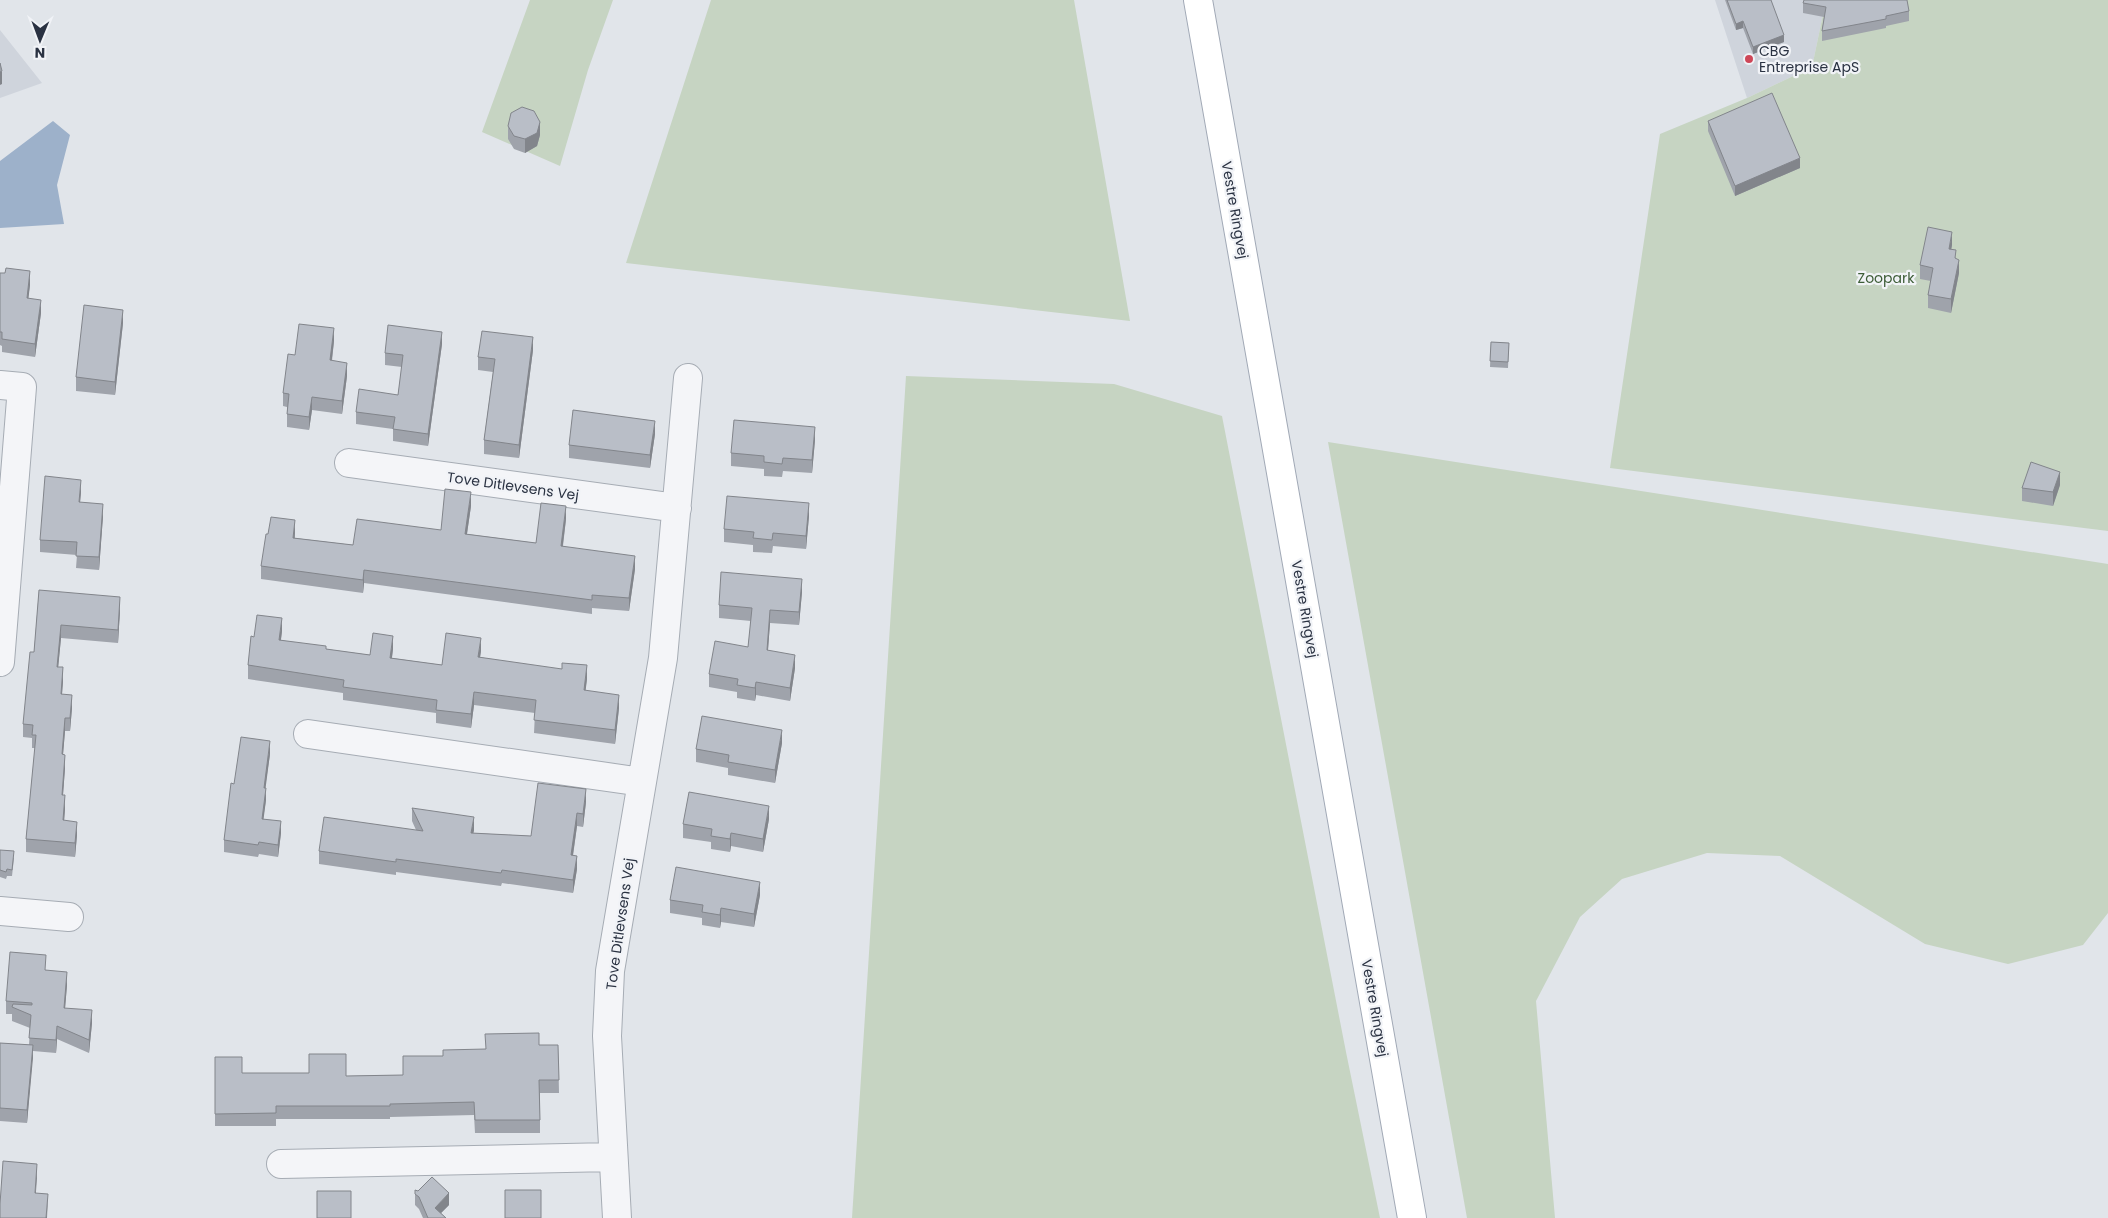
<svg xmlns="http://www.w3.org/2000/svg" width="2108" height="1218" font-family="Poppins,sans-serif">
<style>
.built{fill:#cfd4dc}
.green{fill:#c6d4c2}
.water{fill:#9db1ca}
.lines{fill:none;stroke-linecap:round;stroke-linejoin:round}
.street-casing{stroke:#a6acb4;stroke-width:30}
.primary-casing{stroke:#a1a9b6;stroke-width:30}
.street{stroke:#f4f5f8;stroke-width:28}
.primary{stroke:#fff;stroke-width:28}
.wall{fill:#9fa3ab}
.shaded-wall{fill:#82858b}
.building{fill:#b9bec7;stroke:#82858b}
.poi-dot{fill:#ce4758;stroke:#f1f3f7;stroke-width:2}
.labels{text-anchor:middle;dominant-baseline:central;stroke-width:4.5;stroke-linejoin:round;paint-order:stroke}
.poi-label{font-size:14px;fill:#2a3242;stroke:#f1f3f7;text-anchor:start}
.street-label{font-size:14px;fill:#2a3242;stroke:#f1f3f7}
.park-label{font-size:14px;fill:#3d5d37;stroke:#f1f3f7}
</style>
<rect width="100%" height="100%" fill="#e1e5ea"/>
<path class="built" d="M 1715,0 L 1826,0 L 1812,67 L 1747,98 Z
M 0,30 L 42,83 L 0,98 Z"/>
<path class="green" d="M 530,0 L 613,0 L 588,70 L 560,166 L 482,132 Z
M 711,0 L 1074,0 L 1130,321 L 626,263 Z
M 1826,0 L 2108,0 L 2108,531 L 1610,468 L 1660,134 L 1747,98 L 1812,67 Z
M 906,376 L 1114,384 L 1222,416 L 1346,1052 L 1380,1218 L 852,1218 Z
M 1328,442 L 2108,564 L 2108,913 L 2083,945 L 2008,964 L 1925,944 L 1780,856 L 1707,853 L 1622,879 L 1580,917 L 1536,1001 L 1555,1218 L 1467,1218 Z"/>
<path class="water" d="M 53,121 L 70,135 L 57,185 L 64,224 L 0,228 L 0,161 Z"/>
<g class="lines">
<defs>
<path id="street" d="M 0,385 L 22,387 L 0,662
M 349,463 L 677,508
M 308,734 L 642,782
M 0,911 L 69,917
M 281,1164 L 612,1157
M 617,1218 L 607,1036 L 610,971 L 663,658 L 688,378"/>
<path id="primary" d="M 1198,0 L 1412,1218"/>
</defs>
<use href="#street" class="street-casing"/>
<use href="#primary" class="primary-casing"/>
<use href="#street" class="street"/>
<use href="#primary" class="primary"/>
</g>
<path class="wall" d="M 1725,0 L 1771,0 L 1784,42 L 1753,54 L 1743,28 L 1736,30 Z
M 1803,3 L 1909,11 L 1909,21 L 1886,26 L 1886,28 L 1822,41 L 1822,31 L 1824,17 L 1803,13 Z
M 1708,121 L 1800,168 L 1735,196 L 1708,131 Z
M 508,126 L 540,135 L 537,146 L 525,153 L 514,149 L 508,139 Z
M 1952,245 L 1951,249 L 1956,259 L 1959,273 L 1951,313 L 1928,308 L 1928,295 L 1931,281 L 1920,279 L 1920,265 Z
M 0,273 L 30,285 L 28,298 L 41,313 L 35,357 L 2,352 L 2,346 L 0,345 Z
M 123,323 L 115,395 L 76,391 L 76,377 Z
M 334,341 L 332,361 L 347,376 L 342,414 L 312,410 L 309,430 L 287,427 L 287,407 L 283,406 L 283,393 L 295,355 Z
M 1491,342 L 1509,343 L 1508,368 L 1490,367 Z
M 442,344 L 428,446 L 393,441 L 393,429 L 356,424 L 356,412 L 398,395 L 402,367 L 385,365 L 385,353 Z
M 533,350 L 519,458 L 484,454 L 484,440 L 493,372 L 478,370 L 478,357 Z
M 655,434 L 650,468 L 569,458 L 569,445 Z
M 815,440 L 812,473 L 783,471 L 782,477 L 764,476 L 764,469 L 731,466 L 731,453 Z
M 2060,485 L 2053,506 L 2022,501 L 2022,488 Z
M 81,492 L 80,502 L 103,516 L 99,570 L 76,568 L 77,555 L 40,552 L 40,540 Z
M 471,506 L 467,534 L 536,543 L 566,519 L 563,546 L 635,569 L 629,611 L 592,608 L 592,614 L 364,583 L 363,593 L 261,579 L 261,566 L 268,534 L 295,533 L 295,538 L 353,545 L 441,530 Z
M 809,516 L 806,549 L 773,546 L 772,553 L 753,552 L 753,545 L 724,542 L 724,529 Z
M 39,590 L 120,610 L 118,643 L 61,638 L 58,667 L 63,681 L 62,694 L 72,708 L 70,731 L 65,731 L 63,754 L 65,768 L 63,795 L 65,809 L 64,821 L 77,835 L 75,857 L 26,852 L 26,839 L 35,748 L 32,748 L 32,738 L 23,737 L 23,724 L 34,652 Z
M 802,592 L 799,625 L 770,623 L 768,650 L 795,668 L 790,701 L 756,695 L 755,701 L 737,698 L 737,692 L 709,687 L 709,674 L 748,647 L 751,621 L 719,618 L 719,605 Z
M 282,631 L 281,640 L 326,649 L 370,655 L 393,649 L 392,658 L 442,665 L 481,651 L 480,657 L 587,679 L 585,691 L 619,708 L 615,744 L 534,733 L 535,713 L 474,705 L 471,728 L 436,723 L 436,713 L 343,700 L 343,693 L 248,679 L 248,665 L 254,637 Z
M 782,743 L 775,783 L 728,775 L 728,768 L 696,762 L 696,749 Z
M 270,754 L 265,788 L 266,800 L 263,819 L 281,833 L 278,857 L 259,854 L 258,857 L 224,852 L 224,840 L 234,784 Z
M 586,802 L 583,827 L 577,826 L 573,856 L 577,869 L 573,893 L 502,883 L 501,886 L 396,872 L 396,875 L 319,864 L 319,851 L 416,830 L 412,821 L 412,808 L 474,830 L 473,833 L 531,836 Z
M 769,819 L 763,852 L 731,846 L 730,852 L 711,849 L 711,842 L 683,838 L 683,824 Z
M 0,850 L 14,858 L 12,876 L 7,876 L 6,879 L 0,877 Z
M 760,895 L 754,927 L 721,922 L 720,928 L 702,925 L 702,918 L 670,913 L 670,900 Z
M 46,970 L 67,985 L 65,1008 L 92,1023 L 89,1053 L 57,1039 L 56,1053 L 33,1051 L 27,1123 L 0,1121 L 0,1043 L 29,1045 L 30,1028 L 12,1021 L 12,1014 L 6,1014 L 6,1001 Z
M 539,1045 L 558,1045 L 559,1093 L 540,1093 L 540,1133 L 475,1133 L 474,1115 L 390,1117 L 390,1119 L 276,1119 L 276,1126 L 215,1126 L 215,1057 L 242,1073 L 309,1073 L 346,1076 L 403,1075 L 443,1056 L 485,1049 Z
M 415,1190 L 449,1205 L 441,1213 L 446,1218 L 423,1218 L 419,1209 L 415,1205 Z"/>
<path class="shaded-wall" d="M 1743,21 L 1743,28 L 1736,30 L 1736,24 Z
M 1784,35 L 1784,42 L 1753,54 L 1753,47 Z
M 2,71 L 2,84 L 0,85 L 0,72 Z
M 540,122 L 540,135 L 537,146 L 525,153 L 525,139 Z
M 1800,158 L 1800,168 L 1735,196 L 1735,186 Z
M 1952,232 L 1952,245 L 1949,262 L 1949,249 Z
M 1959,260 L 1959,273 L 1951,313 L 1951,299 Z
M 30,271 L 30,285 L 27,311 L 27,298 Z
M 41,300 L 41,313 L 35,357 L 35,344 Z
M 123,310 L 123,323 L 115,395 L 115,382 Z
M 334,328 L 334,341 L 330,374 L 330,360 Z
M 442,332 L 442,344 L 428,446 L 428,434 Z
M 533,337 L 533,350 L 519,458 L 519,445 Z
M 347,363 L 347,376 L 342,414 L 342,401 Z
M 312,397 L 312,410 L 309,430 L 309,417 Z
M 655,421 L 655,434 L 650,468 L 650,455 Z
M 815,427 L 815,440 L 812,473 L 812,460 Z
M 2060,472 L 2060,485 L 2053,506 L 2053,492 Z
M 81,480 L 81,492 L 79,514 L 79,502 Z
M 471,492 L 471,506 L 465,547 L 465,534 Z
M 809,503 L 809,516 L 806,549 L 806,536 Z
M 103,504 L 103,516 L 99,570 L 99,557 Z
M 566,506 L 566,519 L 561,559 L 561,546 Z
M 295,520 L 295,533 L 293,551 L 293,538 Z
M 635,556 L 635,569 L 629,611 L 629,598 Z
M 364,570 L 364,583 L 363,593 L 363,580 Z
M 802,579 L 802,592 L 799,625 L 799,612 Z
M 120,597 L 120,610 L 118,643 L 118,630 Z
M 770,610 L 770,623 L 767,663 L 767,650 Z
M 282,618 L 282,631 L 279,653 L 279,640 Z
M 61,625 L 61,638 L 57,680 L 57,667 Z
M 393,636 L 393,649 L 390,671 L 390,658 Z
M 481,638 L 481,651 L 478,670 L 478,657 Z
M 795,655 L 795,668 L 790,701 L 790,688 Z
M 587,665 L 587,679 L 584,704 L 584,690 Z
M 63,667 L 63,681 L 61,707 L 61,694 Z
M 756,682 L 756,695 L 755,701 L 755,688 Z
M 474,692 L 474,705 L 471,728 L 471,714 Z
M 72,695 L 72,708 L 70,731 L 70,718 Z
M 619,695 L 619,708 L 615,744 L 615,730 Z
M 65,718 L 65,731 L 62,767 L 62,754 Z
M 782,730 L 782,743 L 775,783 L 775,770 Z
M 270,741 L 270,754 L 264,800 L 264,788 Z
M 65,755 L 65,768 L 62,808 L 62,795 Z
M 266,788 L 266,800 L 262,831 L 262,819 Z
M 586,789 L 586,802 L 583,827 L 583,814 Z
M 65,795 L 65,809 L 63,834 L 63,820 Z
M 769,806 L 769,819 L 763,852 L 763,839 Z
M 577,813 L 577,826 L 571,868 L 571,855 Z
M 474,817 L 474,830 L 471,846 L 471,833 Z
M 281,821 L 281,833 L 278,857 L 278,845 Z
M 77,822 L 77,835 L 75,857 L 75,843 Z
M 731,833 L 731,846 L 730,852 L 730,839 Z
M 577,856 L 577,869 L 573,893 L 573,880 Z
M 760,882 L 760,895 L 754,927 L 754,914 Z
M 721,908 L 721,922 L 720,928 L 720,915 Z
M 67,972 L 67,985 L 64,1021 L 64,1008 Z
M 92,1010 L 92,1023 L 89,1053 L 89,1040 Z
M 57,1026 L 57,1039 L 56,1053 L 56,1040 Z
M 33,1045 L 33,1058 L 27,1123 L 27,1110 Z
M 37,1164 L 37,1177 L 35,1206 L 35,1193 Z
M 449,1193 L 449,1205 L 436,1218 L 435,1208 Z
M 48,1194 L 47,1218 L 46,1218 Z"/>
<path class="building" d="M 1727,0 L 1771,0 L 1784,35 L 1753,47 L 1743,21 L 1736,24 Z
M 1804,0 L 1907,0 L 1909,11 L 1886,16 L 1886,19 L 1822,31 L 1826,7 L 1803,3 Z
M 0,63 L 2,71 L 0,72 Z
M 1772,93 L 1800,158 L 1735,186 L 1708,121 Z
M 522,107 L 534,111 L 540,122 L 537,133 L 525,139 L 514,136 L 508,126 L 511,113 Z
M 1928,227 L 1952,232 L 1949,249 L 1956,250 L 1955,258 L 1959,260 L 1951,299 L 1928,295 L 1933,268 L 1920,265 Z
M 6,268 L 30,271 L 27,298 L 41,300 L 35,344 L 2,339 L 2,332 L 0,332 L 0,273 L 5,273 Z
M 84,305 L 123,310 L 115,382 L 76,377 Z
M 299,324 L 334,328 L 330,360 L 347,363 L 342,401 L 312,397 L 309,417 L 287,414 L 289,394 L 283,393 L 288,354 L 295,355 Z
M 388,325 L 442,332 L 428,434 L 393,429 L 395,417 L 356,412 L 359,389 L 398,395 L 403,355 L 385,353 Z
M 482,331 L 533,337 L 519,445 L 484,440 L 495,359 L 478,357 Z
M 1491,342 L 1509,343 L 1508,362 L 1490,361 Z
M 573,410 L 655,421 L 650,455 L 569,445 Z
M 734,420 L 815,427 L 812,460 L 783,458 L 782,464 L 764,462 L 764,456 L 731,453 Z
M 2031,462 L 2060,472 L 2053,492 L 2022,488 Z
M 45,476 L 81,480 L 79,502 L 103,504 L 99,557 L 76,556 L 77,542 L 40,540 Z
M 445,489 L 471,492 L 465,534 L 536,543 L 541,503 L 566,506 L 561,546 L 635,556 L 629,598 L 592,595 L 592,600 L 364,570 L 363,580 L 261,566 L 266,534 L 268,534 L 271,517 L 295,520 L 293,538 L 353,545 L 357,519 L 441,530 Z
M 727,496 L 809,503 L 806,536 L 773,533 L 772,540 L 753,538 L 754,532 L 724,529 Z
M 721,572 L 802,579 L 799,612 L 770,610 L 767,650 L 795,655 L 790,688 L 756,682 L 755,688 L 737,685 L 738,679 L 709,674 L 715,641 L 748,647 L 752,608 L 719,605 Z
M 39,590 L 120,597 L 118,630 L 61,625 L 57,667 L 63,667 L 61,694 L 72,695 L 70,718 L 65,718 L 62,754 L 65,755 L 62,795 L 65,795 L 63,820 L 77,822 L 75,843 L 26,839 L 36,735 L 32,735 L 33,725 L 23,724 L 30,652 L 34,652 Z
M 257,615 L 282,618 L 279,640 L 326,646 L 326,649 L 370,655 L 373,633 L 393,636 L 390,658 L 442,665 L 446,633 L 481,638 L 478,657 L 562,669 L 562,663 L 587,665 L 584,690 L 619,695 L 615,730 L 534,720 L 536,700 L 474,692 L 471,714 L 436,710 L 437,700 L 343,687 L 344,680 L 248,665 L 251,636 L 254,637 Z
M 702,716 L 782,730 L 775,770 L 728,762 L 729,755 L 696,749 Z
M 241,737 L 270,741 L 264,788 L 266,788 L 262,819 L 281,821 L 278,845 L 259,842 L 258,845 L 224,840 L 231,783 L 234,784 Z
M 538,783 L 586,789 L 583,814 L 577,813 L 571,855 L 577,856 L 573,880 L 502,870 L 501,873 L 396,859 L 396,862 L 319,851 L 324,817 L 423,831 L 412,808 L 474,817 L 471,833 L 531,836 Z
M 689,792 L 769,806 L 763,839 L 731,833 L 730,839 L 711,836 L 712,829 L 683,824 Z
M 0,850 L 14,851 L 12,870 L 7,869 L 6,872 L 0,870 Z
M 676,867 L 760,882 L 754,914 L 721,908 L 720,915 L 702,912 L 703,905 L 670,900 Z
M 10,952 L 46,955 L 45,970 L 67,972 L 64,1008 L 92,1010 L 89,1040 L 57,1026 L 56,1040 L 29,1038 L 31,1015 L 12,1007 L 13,1004 L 32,1005 L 32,1003 L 6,1001 Z
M 539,1033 L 539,1045 L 558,1045 L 559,1080 L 539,1080 L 540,1120 L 475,1120 L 474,1102 L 390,1104 L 390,1106 L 276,1106 L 276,1113 L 215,1114 L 215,1057 L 242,1057 L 242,1073 L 309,1073 L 309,1054 L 346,1054 L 346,1076 L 403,1075 L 403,1056 L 443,1056 L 443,1050 L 486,1049 L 485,1034 Z
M 0,1043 L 33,1045 L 27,1110 L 0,1108 Z
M 3,1161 L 37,1164 L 35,1193 L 48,1194 L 46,1218 L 0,1218 L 0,1204 Z
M 432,1177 L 449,1193 L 435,1208 L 446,1218 L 428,1218 L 419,1197 L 415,1194 L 415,1190 L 418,1191 Z
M 505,1190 L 541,1190 L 541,1218 L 505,1218 Z
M 317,1191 L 351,1191 L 351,1218 L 317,1218 Z"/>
<circle class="poi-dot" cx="1749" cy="59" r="5"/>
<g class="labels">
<g class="poi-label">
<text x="1759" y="51">CBG<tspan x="1759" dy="16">Entreprise ApS</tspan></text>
</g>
<g class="street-label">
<text transform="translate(1235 210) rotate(80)">Vestre Ringvej</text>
<text transform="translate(513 486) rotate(8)">Tove Ditlevsens Vej</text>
<text transform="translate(1305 609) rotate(80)">Vestre Ringvej</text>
<text transform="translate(620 924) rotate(-82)">Tove Ditlevsens Vej</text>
<text transform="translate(1375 1008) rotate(80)">Vestre Ringvej</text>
</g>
<g class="park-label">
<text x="1886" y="278">Zoopark</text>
</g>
</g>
<g transform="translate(40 40) rotate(181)" stroke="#f1f3f7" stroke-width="4" paint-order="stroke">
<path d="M0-4L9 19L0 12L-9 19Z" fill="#2a3242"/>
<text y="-8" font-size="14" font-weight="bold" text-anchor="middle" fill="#2a3242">N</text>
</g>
</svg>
